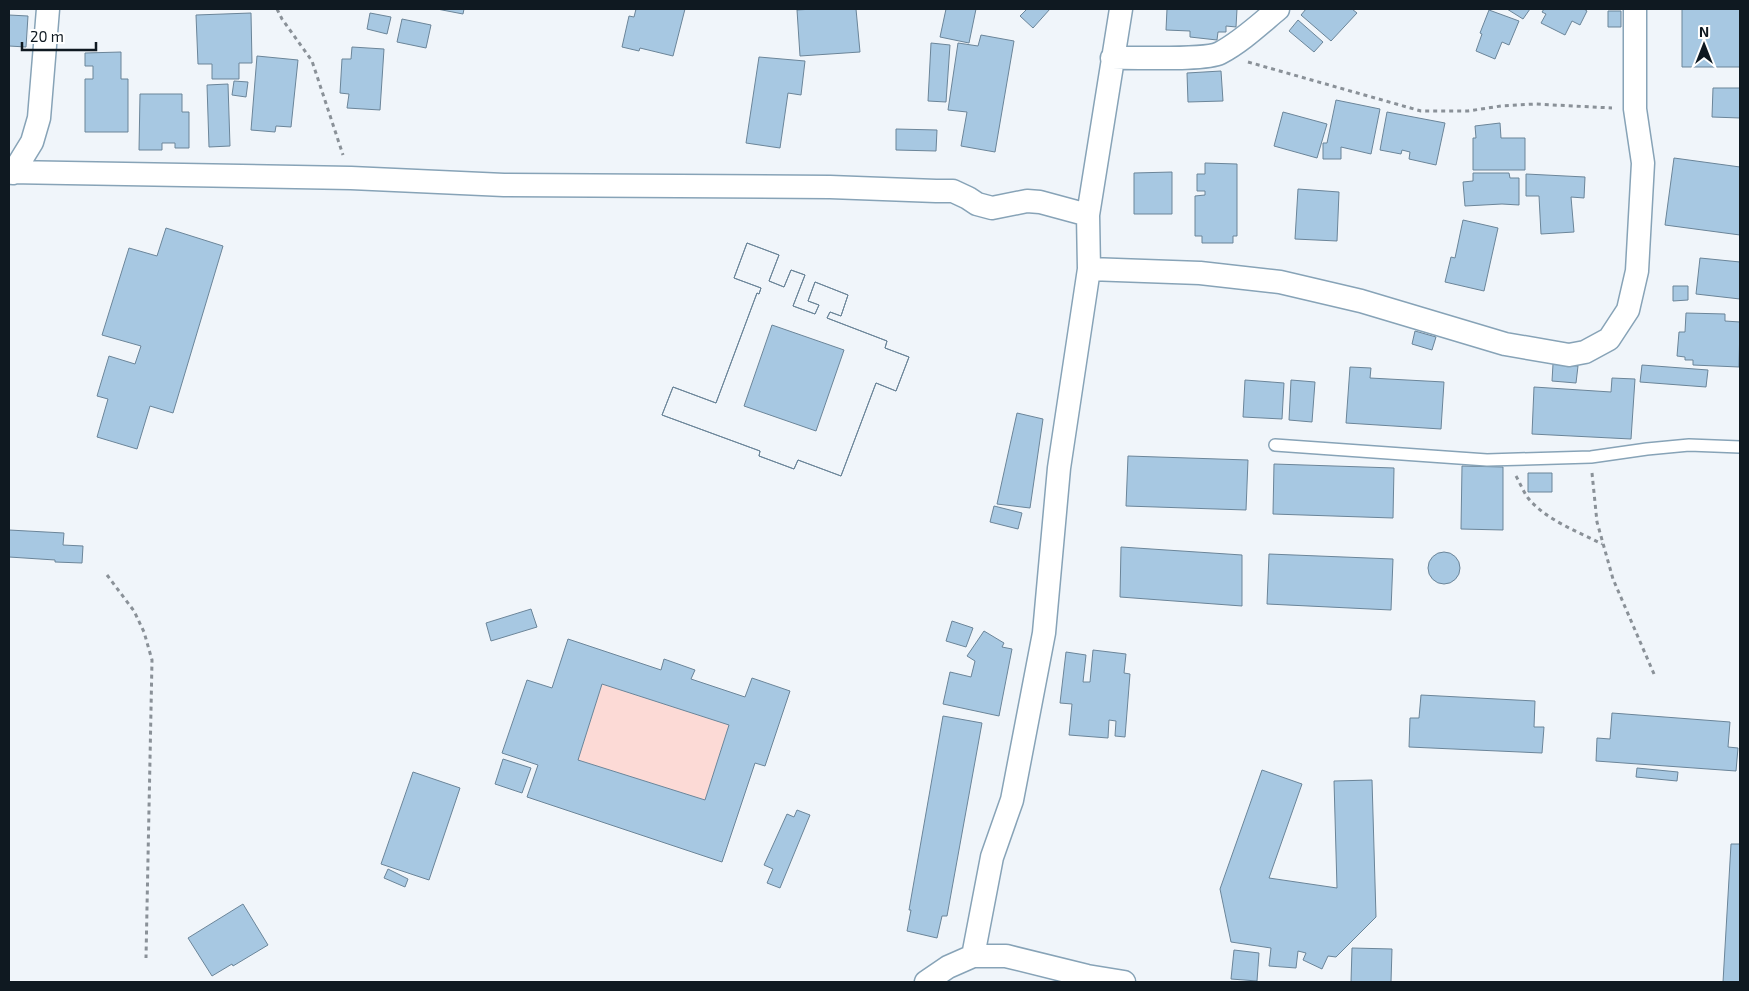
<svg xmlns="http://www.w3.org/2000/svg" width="1749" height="991" font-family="'Exo 2',sans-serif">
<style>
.green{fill:#fcdad6}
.building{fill:#a7c8e2;stroke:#6b8599;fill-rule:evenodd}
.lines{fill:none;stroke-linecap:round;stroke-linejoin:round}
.service-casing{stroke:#87a3b7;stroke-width:14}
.minor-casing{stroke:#87a3b7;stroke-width:25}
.path{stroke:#8a9198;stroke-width:3;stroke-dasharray:4 4;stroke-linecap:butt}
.service{stroke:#fff;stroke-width:11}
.minor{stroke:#fff;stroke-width:22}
</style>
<rect width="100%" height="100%" fill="#f0f5fa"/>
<path class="green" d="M 602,684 L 729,725 L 705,800 L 578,760 Z"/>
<path class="building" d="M 437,9 L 464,9 L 463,14 Z
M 636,9 L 685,9 L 673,56 L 640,48 L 639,51 L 622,47 L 629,16 L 634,17 Z
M 813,9 L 856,9 L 860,52 L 800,56 L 797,10 Z
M 946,9 L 976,9 L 969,43 L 940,37 Z
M 1027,9 L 1050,9 L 1033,28 L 1020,16 Z
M 1167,9 L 1237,9 L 1236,27 L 1226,26 L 1226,32 L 1218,32 L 1217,40 L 1190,37 L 1190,31 L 1166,30 Z
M 1306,9 L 1352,9 L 1357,13 L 1331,41 L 1301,15 Z
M 1507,9 L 1530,9 L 1523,19 Z
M 1544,9 L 1584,9 L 1587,11 L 1580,25 L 1572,21 L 1565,35 L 1541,23 L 1546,14 L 1542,12 Z
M 1682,9 L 1740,9 L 1740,67 L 1682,67 Z
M 1489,10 L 1519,21 L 1509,45 L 1502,42 L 1495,59 L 1476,51 L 1482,34 L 1480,33 Z
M 1608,11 L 1621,11 L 1621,27 L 1608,27 Z
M 251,13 L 252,63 L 239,63 L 239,79 L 212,79 L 212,64 L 198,64 L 196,15 Z
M 370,13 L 391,17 L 387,34 L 367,29 Z
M 9,15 L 28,16 L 26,47 L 9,46 Z
M 402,19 L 431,25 L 426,48 L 397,42 Z
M 1298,20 L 1323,42 L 1314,52 L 1289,31 Z
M 981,35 L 1014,41 L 995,152 L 961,146 L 967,112 L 948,110 L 958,43 L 978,46 Z
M 931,43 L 950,45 L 946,102 L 928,101 Z
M 352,47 L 384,49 L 380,110 L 347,108 L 349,94 L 340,93 L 342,59 L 351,59 Z
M 121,52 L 121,79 L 128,79 L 128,132 L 85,132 L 85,79 L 93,79 L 93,66 L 85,66 L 85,53 Z
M 257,56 L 298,60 L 291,127 L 276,126 L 275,132 L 251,130 Z
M 759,57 L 805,61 L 801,95 L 788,93 L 780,148 L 746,143 Z
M 1221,71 L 1223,101 L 1188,102 L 1187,73 Z
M 234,81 L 248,82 L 246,97 L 232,95 Z
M 228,84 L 230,146 L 209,147 L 207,85 Z
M 1713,88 L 1740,88 L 1740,118 L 1712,117 Z
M 140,94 L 182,94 L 182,112 L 189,112 L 189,148 L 175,148 L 175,143 L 162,143 L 162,150 L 139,150 Z
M 1336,100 L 1380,109 L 1371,154 L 1341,147 L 1341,159 L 1323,159 L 1323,143 L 1327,143 Z
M 1283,112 L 1327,124 L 1317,158 L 1274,146 Z
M 1387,112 L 1445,123 L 1436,165 L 1409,159 L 1410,152 L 1402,150 L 1401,154 L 1380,150 Z
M 1500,123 L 1501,138 L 1525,138 L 1525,170 L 1473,170 L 1473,138 L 1476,138 L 1475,126 Z
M 896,129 L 937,130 L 936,151 L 896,150 Z
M 1674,158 L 1740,167 L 1740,235 L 1665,225 Z
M 1205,163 L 1237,164 L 1237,236 L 1233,236 L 1233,243 L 1202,243 L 1202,236 L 1195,236 L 1195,196 L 1205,195 L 1205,191 L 1197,191 L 1197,174 L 1205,174 Z
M 1172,172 L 1172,214 L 1134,214 L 1134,173 Z
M 1473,173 L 1509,173 L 1510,178 L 1519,178 L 1519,205 L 1502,204 L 1465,206 L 1463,182 L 1473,181 Z
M 1526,174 L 1585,177 L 1584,198 L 1571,197 L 1574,232 L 1541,234 L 1539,196 L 1526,196 Z
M 1298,189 L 1339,192 L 1337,241 L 1295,239 Z
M 1463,220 L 1498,228 L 1484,291 L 1445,282 L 1451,257 L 1455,258 Z
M 166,228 L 223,246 L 173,413 L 150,406 L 137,449 L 97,437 L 108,399 L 97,396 L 109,356 L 135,364 L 141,346 L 102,335 L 129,248 L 157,256 Z
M 747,243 L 779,255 L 769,281 L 784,287 L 791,270 L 805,275 L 793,306 L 815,314 L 819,305 L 808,301 L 815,282 L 848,295 L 841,316 L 830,312 L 827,318 L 887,341 L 885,348 L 909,357 L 896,391 L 876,383 L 841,476 L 798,460 L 794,469 L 759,456 L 760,451 L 662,415 L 673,387 L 716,403 L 757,293 L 759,294 L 761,288 L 734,278 ZM 772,325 L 844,350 L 816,431 L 744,406 Z
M 747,243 L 779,255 L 769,281 L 784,287 L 791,270 L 805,275 L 793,306 L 815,314 L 819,305 L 808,301 L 815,282 L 848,295 L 841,316 L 830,312 L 827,318 L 887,341 L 885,348 L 909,357 L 896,391 L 876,383 L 841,476 L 798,460 L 794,469 L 759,456 L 760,451 L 662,415 L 673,387 L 716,403 L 757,293 L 759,294 L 761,288 L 734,278 Z
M 1700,258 L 1740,262 L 1740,299 L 1696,294 Z
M 1673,286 L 1688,286 L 1688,300 L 1673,301 Z
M 1686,313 L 1725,314 L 1725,321 L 1740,322 L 1739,367 L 1693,365 L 1693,360 L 1685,360 L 1685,357 L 1677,356 L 1679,332 L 1685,332 Z
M 1415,331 L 1436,337 L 1432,350 L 1412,344 Z
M 1553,364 L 1578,366 L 1576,383 L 1552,381 Z
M 1642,365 L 1708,370 L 1706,387 L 1640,382 Z
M 1350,367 L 1371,368 L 1370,378 L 1444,382 L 1441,429 L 1346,423 Z
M 1612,378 L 1635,379 L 1631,439 L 1532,434 L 1534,387 L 1611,392 Z
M 1245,380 L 1284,383 L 1282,419 L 1243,417 Z
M 1291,380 L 1315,382 L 1312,422 L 1289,420 Z
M 1017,413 L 1043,419 L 1030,508 L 997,504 Z
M 1128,456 L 1248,460 L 1246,510 L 1126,506 Z
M 1274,464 L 1394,468 L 1393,518 L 1273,514 Z
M 1462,466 L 1503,467 L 1503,530 L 1461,529 Z
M 1528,473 L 1552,473 L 1552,492 L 1528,492 Z
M 994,506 L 1022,513 L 1018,529 L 990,522 Z
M 9,530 L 64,533 L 63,545 L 83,546 L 82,563 L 55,562 L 55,560 L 9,557 Z
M 1121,547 L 1242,555 L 1242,606 L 1120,597 Z
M1428 568a16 16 0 1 1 32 0a16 16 0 1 1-32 0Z
M 1269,554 L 1393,559 L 1391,610 L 1267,604 Z
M 531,609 L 537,627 L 491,641 L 486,623 Z
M 952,621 L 973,628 L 966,647 L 946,641 Z
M 984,631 L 1004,643 L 1002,647 L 1012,649 L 999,716 L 943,704 L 950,672 L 971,677 L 975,661 L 967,656 Z
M 568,639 L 661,670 L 664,659 L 695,670 L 691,679 L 745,697 L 752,678 L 790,691 L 765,766 L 755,763 L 722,862 L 527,797 L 538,765 L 502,753 L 527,680 L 552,688 ZM 602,684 L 729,725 L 705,800 L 578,760 Z
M 1093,650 L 1126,654 L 1124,673 L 1130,674 L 1125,737 L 1115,736 L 1116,721 L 1109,720 L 1108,738 L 1069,735 L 1072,704 L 1060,703 L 1066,652 L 1086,655 L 1083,682 L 1090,682 Z
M 1421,695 L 1535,701 L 1534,727 L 1544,727 L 1542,753 L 1409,747 L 1410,718 L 1419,718 Z
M 1612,713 L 1730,722 L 1728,747 L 1738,748 L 1736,771 L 1596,761 L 1597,738 L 1610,739 Z
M 943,716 L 982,723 L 947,916 L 942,916 L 937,938 L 907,931 L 911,910 L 909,910 Z
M 503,759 L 531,768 L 522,793 L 495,784 Z
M 1637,768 L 1678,772 L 1677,781 L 1636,777 Z
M 1262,770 L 1302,784 L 1269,878 L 1337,888 L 1334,781 L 1372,780 L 1376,917 L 1336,957 L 1328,956 L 1322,969 L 1303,960 L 1306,953 L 1298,951 L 1296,968 L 1269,966 L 1271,948 L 1231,942 L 1220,889 Z
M 413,772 L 460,788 L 429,880 L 381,864 Z
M 797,810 L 810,815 L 780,888 L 767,883 L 773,869 L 764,865 L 787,814 L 794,817 Z
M 1731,844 L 1740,844 L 1740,982 L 1723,982 Z
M 388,869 L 408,879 L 405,887 L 384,878 Z
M 243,904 L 268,945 L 233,966 L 232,964 L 212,976 L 188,938 Z
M 1352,948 L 1392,949 L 1391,982 L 1351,982 Z
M 1234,950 L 1259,953 L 1257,981 L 1231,979 Z"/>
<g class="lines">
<defs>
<path id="service" d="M 1275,445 L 1487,460 L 1591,457 L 1647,449 L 1689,445 L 1740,447"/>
<path id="minor" d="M 1112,58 C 1134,57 1204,61 1220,53 C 1241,42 1260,24 1278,9
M 9,172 L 351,178 L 504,185 L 830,187 L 936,191 L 953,191 L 968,198 L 977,204 L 992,208 L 1027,201 L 1040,202 L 1088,215
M 13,173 L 32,142 L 39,118 L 48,9
M 1089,269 L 1200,273 L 1280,282 L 1361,301 L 1505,344 L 1569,355 L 1585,352 L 1609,339 L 1628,310 L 1637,271 L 1643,163 L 1635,109 L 1635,9
M 973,956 L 992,857 L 1012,800 L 1044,633 L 1059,468 L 1089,269 L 1088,215 L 1121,9
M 926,982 L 948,967 L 973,956 L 1006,956 L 1087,976 L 1124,982"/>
</defs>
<use href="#service" class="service-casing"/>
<use href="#minor" class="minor-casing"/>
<path class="path" d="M 277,9 L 282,19 L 312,61 L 343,155
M 1248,62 L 1421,111 L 1468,111 L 1501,106 L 1535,104 L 1612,108
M 1592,473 L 1597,522 L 1613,579 L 1654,674
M 1516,476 C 1520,483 1523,491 1528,498 C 1546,520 1577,531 1602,544
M 107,575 L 134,611 L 144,632 L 152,660 L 146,958"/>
<use href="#service" class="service"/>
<use href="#minor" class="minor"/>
</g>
<rect width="1749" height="991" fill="none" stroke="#0f1921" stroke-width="20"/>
<g transform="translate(1704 45)" stroke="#ffffff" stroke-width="4" paint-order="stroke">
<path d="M0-4L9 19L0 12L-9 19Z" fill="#0f1921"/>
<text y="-8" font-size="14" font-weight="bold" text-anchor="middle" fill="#0f1921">N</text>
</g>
<path d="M22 42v8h74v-8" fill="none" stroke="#0f1921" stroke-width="2.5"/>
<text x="30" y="42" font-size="15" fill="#0f1921" stroke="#ffffff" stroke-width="4" paint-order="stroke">20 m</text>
</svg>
